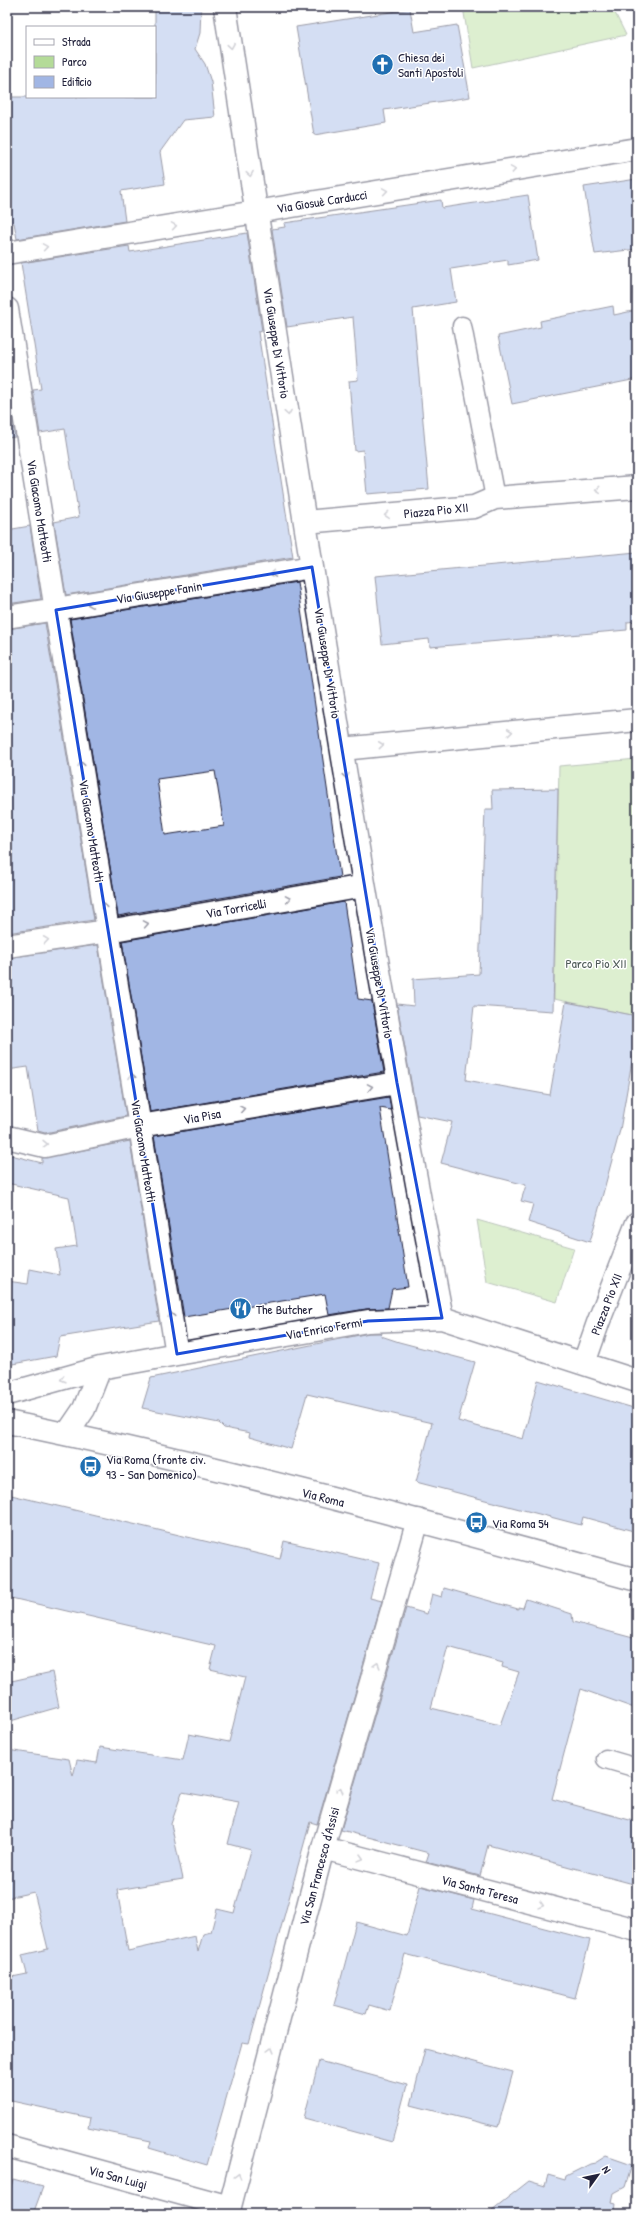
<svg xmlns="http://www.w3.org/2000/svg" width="644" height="2221" font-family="'Patrick Hand',sans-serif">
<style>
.green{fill:#b4db98;stroke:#6b7e6a}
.building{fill:#a1b6e4;stroke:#22223b;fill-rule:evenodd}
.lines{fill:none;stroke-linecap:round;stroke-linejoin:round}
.service-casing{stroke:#22223b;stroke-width:21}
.minor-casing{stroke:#22223b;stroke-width:25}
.tertiary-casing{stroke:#22223b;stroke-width:25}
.service{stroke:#fff;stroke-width:18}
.minor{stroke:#fff;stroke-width:22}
.tertiary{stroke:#fff;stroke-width:22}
.oneway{stroke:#9c9ca7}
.marked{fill:none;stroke:#1d4ed8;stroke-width:3;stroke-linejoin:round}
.labels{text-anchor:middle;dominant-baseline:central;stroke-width:3;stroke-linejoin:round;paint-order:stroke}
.poi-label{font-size:13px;fill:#22223b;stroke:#fff;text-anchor:start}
.street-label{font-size:13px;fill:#22223b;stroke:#fff}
.park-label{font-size:13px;fill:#4e5a57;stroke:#fff}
</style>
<rect width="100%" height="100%" fill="#fff"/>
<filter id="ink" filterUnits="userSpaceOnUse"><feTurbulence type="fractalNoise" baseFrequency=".025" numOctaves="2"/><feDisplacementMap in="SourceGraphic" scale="8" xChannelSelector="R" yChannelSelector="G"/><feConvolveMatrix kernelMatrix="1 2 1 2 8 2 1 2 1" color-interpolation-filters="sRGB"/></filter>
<g filter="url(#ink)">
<path class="green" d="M 463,7 L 612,7 L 626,35 L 473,68 Z
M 637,759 L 637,1016 L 554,999 L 559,766 Z
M 477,1220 L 574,1248 L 557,1302 L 487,1282 Z"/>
<path class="building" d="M 155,7 L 201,7 L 200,33 L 195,49 L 205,64 L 211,82 L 215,117 L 183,120 L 160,152 L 165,184 L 121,191 L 125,221 L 17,239 L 14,223 L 11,223 L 7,196 L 7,97 L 155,97 Z
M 410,9 L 414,32 L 457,25 L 470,97 L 384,110 L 386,123 L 314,135 L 296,27 Z
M 637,179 L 637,249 L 595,254 L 584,187 Z
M 528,195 L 538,260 L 508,265 L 508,260 L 451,269 L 456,302 L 413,309 L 429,489 L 367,494 L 363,450 L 355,451 L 349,381 L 358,380 L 353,317 L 287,327 L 272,229 L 285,227 L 284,223 L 441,200 L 442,208 Z
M 247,233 L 262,331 L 258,332 L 293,557 L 66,595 L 54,522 L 79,517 L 65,429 L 40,433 L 33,390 L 41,389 L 21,263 L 129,246 L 130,252 Z
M 613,306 L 614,315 L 637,310 L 637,379 L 512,404 L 498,336 L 541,327 L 540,321 Z
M 7,392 L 15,437 L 7,438 Z
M 30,526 L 41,599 L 7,604 L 7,530 Z
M 637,552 L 637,621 L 627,622 L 627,630 L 430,647 L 429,639 L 382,644 L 375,576 Z
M 297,582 L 340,877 L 118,916 L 70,619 ZM 215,771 L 224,826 L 165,835 L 157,779 Z
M 45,623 L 94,920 L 7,933 L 7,629 Z
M 558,789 L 553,1011 L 474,1006 L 466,1080 L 550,1095 L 566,1002 L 637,1016 L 637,1032 L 620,1130 L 590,1242 L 528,1222 L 533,1204 L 521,1201 L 526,1185 L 441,1163 L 452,1122 L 417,1115 L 397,1004 L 414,1006 L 413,979 L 479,974 L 485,809 L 493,809 L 492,790 Z
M 344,902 L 358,999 L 372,1001 L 384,1072 L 150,1112 L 122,941 Z
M 98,945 L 126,1116 L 45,1133 L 38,1131 L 28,1067 L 7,1070 L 7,958 Z
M 389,1097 L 391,1110 L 380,1108 L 408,1287 L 392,1289 L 388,1308 L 366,1309 L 329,1315 L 325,1294 L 184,1317 L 154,1136 Z
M 130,1141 L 159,1321 L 60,1337 L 56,1356 L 7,1365 L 7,1281 L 28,1284 L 30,1269 L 60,1275 L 56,1249 L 77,1246 L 69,1197 L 7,1183 L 7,1154 L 42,1163 L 42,1158 Z
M 369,1333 L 382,1333 L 381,1336 L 399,1342 L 475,1362 L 458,1421 L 523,1439 L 538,1380 L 637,1409 L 637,1532 L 583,1517 L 581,1525 L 416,1482 L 432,1423 L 307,1394 L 291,1449 L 249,1437 L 250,1433 L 224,1428 L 219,1423 L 142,1408 L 151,1378 Z
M 7,1494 L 280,1559 L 284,1541 L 379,1563 L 370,1598 L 382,1601 L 317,1824 L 310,1822 L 249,2044 L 242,2043 L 207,2165 L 149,2148 L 151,2141 L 88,2128 L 90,2118 L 7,2100 L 7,1978 L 27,1974 L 22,1955 L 48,1949 L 34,1892 L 7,1898 L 7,1750 L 69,1759 L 73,1776 L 77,1760 L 97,1763 L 100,1747 L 183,1760 L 189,1734 L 229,1742 L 245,1677 L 210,1669 L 216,1646 L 7,1597 ZM 182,1792 L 239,1802 L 228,1844 L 251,1850 L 234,1913 L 217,1909 L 211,1932 L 203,1934 L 198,1952 L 195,1936 L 128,1951 L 117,1890 L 183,1879 L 171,1824 Z
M 444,1588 L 518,1609 L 518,1607 L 523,1608 L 526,1599 L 572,1614 L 573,1622 L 637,1639 L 637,1709 L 581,1689 L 552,1799 L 637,1822 L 637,1885 L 488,1845 L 480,1876 L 426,1862 L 429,1853 L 341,1830 L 406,1608 L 427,1614 L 432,1594 L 442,1597 ZM 448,1647 L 503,1662 L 502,1667 L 519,1672 L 500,1725 L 431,1708 Z
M 52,1672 L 59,1707 L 7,1722 L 7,1682 Z
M 420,1886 L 474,1900 L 472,1909 L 590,1940 L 575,1998 L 405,1954 L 390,2011 L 369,2005 L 366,2014 L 334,2005 L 356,1922 L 407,1936 Z
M 425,2049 L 513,2072 L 498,2127 L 411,2105 Z
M 319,2061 L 407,2085 L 392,2142 L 304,2118 Z
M 606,2156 L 632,2165 L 625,2187 L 614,2193 L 612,2202 L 616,2203 L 615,2214 L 487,2214 L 529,2181 L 545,2186 L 548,2175 L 565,2180 L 566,2176 L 590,2164 L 595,2163 Z
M 13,2179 L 43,2187 L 33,2214 L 7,2214 L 7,2203 Z"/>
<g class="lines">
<defs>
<path id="service" d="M 462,326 L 495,498
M 606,1759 L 637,1768"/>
<path id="minor" d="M 225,7 C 292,445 359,883 442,1318
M 7,253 L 637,149
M 7,309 L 177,1354
M 305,522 L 474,507 L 495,498 L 637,487
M 7,617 L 312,567
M 342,749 L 637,720
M 7,946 L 108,931 L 364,886
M 7,1137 L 45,1146 L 140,1126 L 397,1083
M 584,1363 L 598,1323 L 637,1223
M 7,1394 L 100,1368 L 177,1354 L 368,1321 L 442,1318 L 637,1381
M 67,1434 L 84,1409 L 100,1368
M 323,1848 L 637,1930
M 7,2146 L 230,2207
M 228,2214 L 323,1848 L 418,1520"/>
<path id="tertiary" d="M 7,1422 C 219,1465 428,1523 637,1580"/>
</defs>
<use href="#service" class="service-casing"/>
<use href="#minor" class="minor-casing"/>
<use href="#tertiary" class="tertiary-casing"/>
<use href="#service" class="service"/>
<use href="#minor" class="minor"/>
<use href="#tertiary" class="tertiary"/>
</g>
<defs><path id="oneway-chevron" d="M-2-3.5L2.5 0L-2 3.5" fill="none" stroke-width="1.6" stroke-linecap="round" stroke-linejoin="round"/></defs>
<g class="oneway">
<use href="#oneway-chevron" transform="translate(231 46) rotate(81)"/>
<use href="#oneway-chevron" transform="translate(513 170) rotate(-9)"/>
<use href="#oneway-chevron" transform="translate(250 174) rotate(81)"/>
<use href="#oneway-chevron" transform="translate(385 191) rotate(-9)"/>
<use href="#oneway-chevron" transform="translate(174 226) rotate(-9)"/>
<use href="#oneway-chevron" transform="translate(45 247) rotate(-9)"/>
<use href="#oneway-chevron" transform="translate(288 413) rotate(81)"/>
<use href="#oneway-chevron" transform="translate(598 490) rotate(175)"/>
<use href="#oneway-chevron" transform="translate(387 515) rotate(175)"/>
<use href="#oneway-chevron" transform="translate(273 574) rotate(171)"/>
<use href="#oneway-chevron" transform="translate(90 604) rotate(171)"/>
<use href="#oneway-chevron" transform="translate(510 732) rotate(-6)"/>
<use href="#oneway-chevron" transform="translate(381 745) rotate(-6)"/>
<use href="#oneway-chevron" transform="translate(81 764) rotate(-99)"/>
<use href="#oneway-chevron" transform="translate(346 776) rotate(81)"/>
<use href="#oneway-chevron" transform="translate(288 899) rotate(-10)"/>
<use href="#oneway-chevron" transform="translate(104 906) rotate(-99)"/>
<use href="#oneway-chevron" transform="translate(146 924) rotate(-10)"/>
<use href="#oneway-chevron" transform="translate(46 940) rotate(-8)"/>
<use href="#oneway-chevron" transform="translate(132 1076) rotate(-99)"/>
<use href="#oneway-chevron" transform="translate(370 1087) rotate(-10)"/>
<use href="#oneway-chevron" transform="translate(242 1109) rotate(-10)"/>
<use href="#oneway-chevron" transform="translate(45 1144) rotate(1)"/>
<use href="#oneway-chevron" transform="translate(171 1315) rotate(-99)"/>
<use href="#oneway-chevron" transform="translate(63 1379) rotate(164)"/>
<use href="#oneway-chevron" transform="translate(377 1665) rotate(-74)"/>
<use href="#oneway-chevron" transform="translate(340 1790) rotate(-74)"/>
<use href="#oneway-chevron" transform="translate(361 1858) rotate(15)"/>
<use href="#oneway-chevron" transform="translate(541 1905) rotate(15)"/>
<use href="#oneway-chevron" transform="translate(271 2050) rotate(-75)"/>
<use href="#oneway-chevron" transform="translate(238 2176) rotate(-75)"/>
</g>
</g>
<path d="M0 0H644V2221H0ZM 312,567 L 397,1083 L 442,1318 L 368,1321 L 177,1354 L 56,610 Z" fill="#fff" fill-opacity=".55" fill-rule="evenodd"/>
<path class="marked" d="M 312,567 L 397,1083 L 442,1318 L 368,1321 L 177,1354 L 56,610 Z"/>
<defs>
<symbol id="church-disc" viewBox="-11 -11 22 22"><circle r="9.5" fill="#1f6fb2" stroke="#fff"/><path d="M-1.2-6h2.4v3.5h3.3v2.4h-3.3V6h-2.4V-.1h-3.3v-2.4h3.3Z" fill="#fff"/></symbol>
<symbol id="restaurant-disc" viewBox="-11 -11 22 22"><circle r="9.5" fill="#1f6fb2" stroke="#fff"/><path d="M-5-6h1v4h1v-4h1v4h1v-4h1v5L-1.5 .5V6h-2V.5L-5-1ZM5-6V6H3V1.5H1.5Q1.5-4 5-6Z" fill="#fff"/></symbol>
<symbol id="bus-disc" viewBox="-11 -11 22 22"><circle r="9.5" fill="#1f6fb2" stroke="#fff"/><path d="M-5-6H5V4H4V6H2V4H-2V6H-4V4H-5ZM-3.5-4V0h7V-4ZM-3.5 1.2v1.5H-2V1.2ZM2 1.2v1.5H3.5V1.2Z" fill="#fff"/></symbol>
</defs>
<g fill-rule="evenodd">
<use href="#church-disc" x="370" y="52" width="25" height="25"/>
<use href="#restaurant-disc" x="228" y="1296" width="25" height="25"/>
<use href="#bus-disc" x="78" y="1454" width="25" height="25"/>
<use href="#bus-disc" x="464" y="1510" width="25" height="25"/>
</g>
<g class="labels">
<g class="poi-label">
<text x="398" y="57">Chiesa dei<tspan x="398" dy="15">Santi Apostoli</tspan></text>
<text x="256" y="1309">The Butcher</text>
<text x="106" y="1459">Via Roma (fronte civ.<tspan x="106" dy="15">93 - San Domenico)</tspan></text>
<text x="492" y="1523">Via Roma 54</text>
</g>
<g class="street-label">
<text transform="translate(322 201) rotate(-9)">Via Giosuè Carducci</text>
<text transform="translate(277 343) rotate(81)">Via Giuseppe Di Vittorio</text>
<text transform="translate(436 510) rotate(-6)">Piazza Pio XII</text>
<text transform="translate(40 511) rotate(81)">Via Giacomo Matteotti</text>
<text transform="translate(159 592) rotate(-9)">Via Giuseppe Fanin</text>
<text transform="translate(328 663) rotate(81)">Via Giuseppe Di Vittorio</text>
<text transform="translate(92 831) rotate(81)">Via Giacomo Matteotti</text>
<text transform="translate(236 908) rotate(-10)">Via Torricelli</text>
<text transform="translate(380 983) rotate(80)">Via Giuseppe Di Vittorio</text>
<text transform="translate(202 1116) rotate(-10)">Via Pisa</text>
<text transform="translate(144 1151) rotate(81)">Via Giacomo Matteotti</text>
<text transform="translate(606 1304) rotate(-69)">Piazza Pio XII</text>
<text transform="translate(324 1328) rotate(-10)">Via Enrico Fermi</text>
<text transform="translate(323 1497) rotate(14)">Via Roma</text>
<text transform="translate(319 1866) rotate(-75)">Via San Francesco d'Assisi</text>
<text transform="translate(480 1889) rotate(15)">Via Santa Teresa</text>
<text transform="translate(118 2177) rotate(15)">Via San Luigi</text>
</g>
<g class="park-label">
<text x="596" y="963">Parco Pio XII</text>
</g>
</g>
<rect width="644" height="2221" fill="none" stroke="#fff" stroke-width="24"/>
<rect x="12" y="12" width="620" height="2197" fill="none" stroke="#22223b" stroke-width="1.5" filter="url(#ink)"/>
<rect x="26" y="26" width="130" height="72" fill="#ffffff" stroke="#a7a7b1"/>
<rect x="34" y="39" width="20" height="6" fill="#ffffff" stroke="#a7a7b1"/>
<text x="62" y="46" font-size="12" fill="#22223b">Strada</text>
<rect x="34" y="56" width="20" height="12" fill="#b4db98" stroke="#a7a7b1"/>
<text x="62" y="66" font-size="12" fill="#22223b">Parco</text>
<rect x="34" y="76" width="20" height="12" fill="#a1b6e4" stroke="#a7a7b1"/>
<text x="62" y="86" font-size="12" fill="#22223b">Edificio</text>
<g transform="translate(598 2175) rotate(57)" stroke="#ffffff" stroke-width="3" paint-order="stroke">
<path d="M0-3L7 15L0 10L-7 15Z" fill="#22223b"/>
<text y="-6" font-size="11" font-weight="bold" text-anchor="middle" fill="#22223b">N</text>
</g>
</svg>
